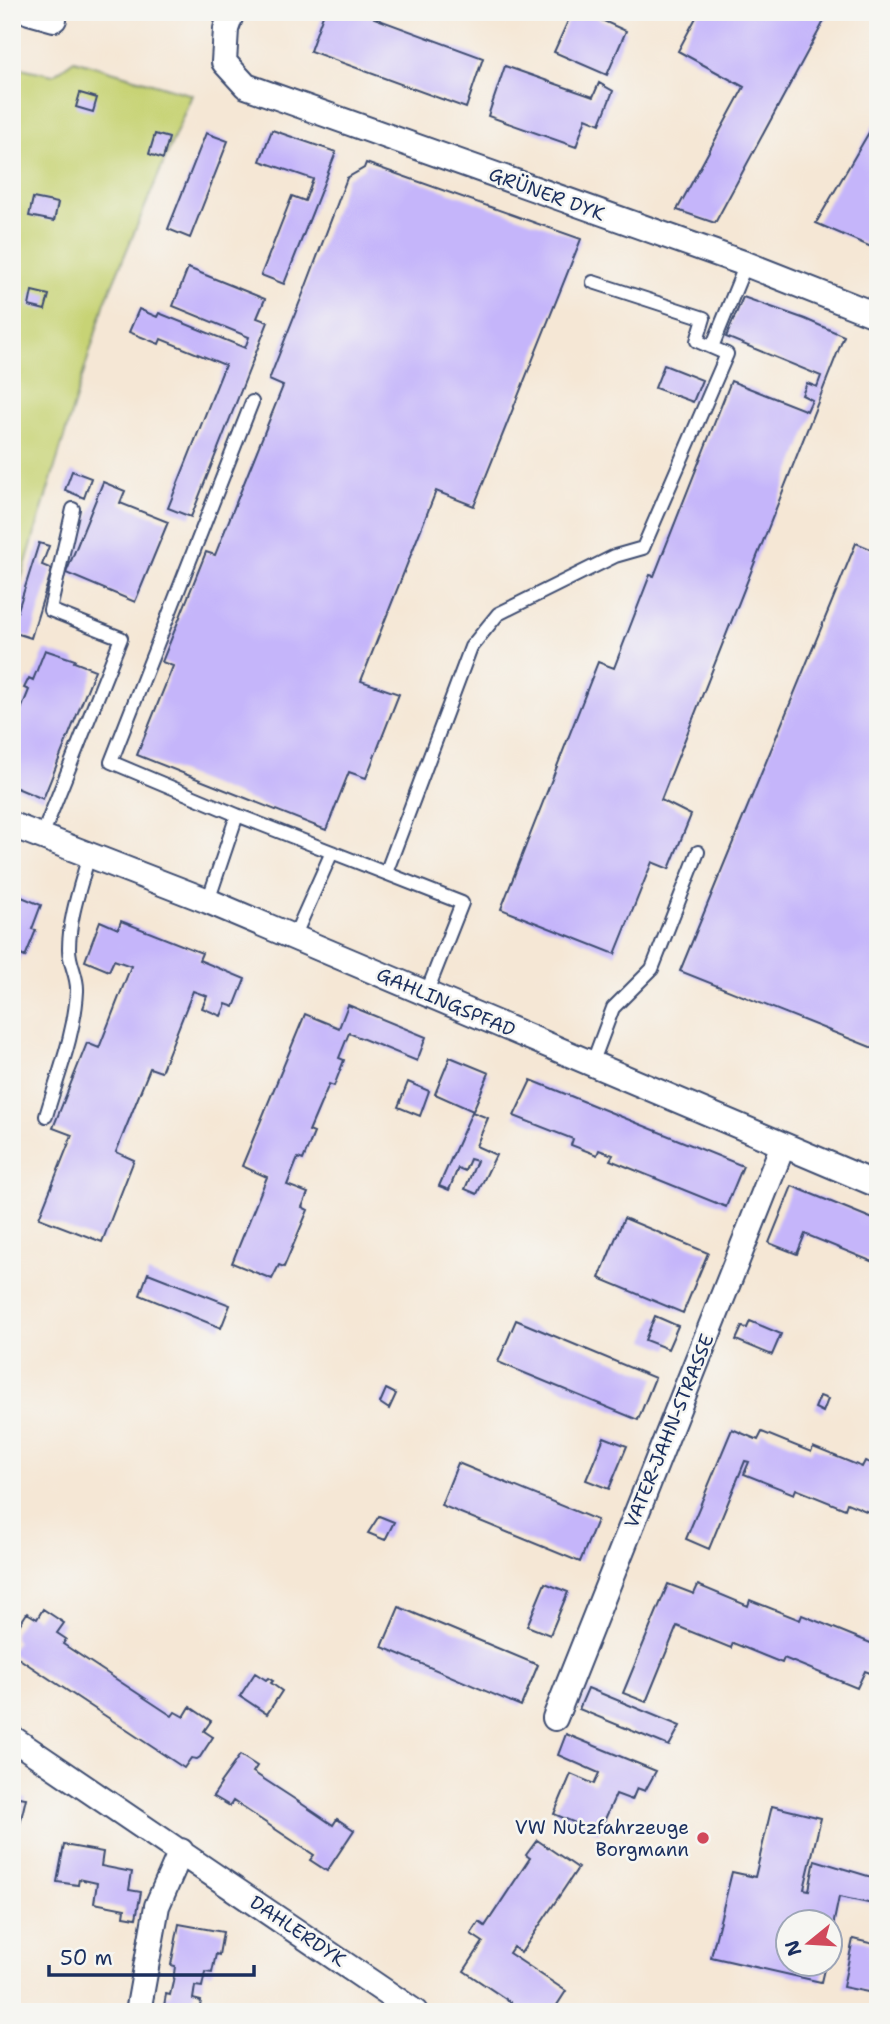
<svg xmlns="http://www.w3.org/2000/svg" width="890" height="2024" font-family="'Shantell Sans',sans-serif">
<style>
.green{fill:#c7d375;stroke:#71816a;stroke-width:2}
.building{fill:#c5b5fa}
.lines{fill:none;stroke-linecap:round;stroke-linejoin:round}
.lane-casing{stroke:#3c4b70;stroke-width:16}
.street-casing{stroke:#3c4b70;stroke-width:28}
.lane{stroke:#fff;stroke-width:12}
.street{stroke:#fff;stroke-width:24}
.poi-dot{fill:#d1495b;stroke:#f6f6f2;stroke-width:2.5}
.labels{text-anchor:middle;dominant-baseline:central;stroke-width:5;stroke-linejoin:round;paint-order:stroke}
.street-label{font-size:19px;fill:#1b2f5e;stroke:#f6f6f2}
.poi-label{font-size:19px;fill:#1b2f5e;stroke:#f6f6f2;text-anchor:end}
</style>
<rect width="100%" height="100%" fill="#f6f6f2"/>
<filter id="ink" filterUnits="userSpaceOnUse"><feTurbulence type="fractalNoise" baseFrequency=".0143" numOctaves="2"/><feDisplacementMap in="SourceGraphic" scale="14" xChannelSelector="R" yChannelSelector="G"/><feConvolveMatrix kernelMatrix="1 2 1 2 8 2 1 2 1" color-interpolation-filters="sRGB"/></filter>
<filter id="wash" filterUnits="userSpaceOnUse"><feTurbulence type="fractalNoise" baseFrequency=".00686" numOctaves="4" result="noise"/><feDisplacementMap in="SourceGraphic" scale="28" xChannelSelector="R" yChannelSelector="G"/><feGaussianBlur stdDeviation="1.57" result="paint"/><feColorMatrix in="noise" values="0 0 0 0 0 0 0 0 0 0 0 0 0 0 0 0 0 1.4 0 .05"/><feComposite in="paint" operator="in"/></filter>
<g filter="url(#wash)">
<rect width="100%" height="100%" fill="#f5e7d5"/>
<path class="green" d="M 74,60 L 192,95 L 105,302 L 12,609 L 12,66 L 53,75 Z"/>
<g id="blocks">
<path class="building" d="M 324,12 L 376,12 L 374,18 L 483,58 L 466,108 L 310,51 Z
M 572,12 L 584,12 L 626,31 L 607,75 L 554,52 Z
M 699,12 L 829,12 L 715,223 L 677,210 L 744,87 L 678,51 Z
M 505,66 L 593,97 L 599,83 L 613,91 L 600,124 L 586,118 L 576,147 L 488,116 Z
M 80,93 L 97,98 L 93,112 L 76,107 Z
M 878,117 L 878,250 L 816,223 Z
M 272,130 L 336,152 L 284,284 L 261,275 L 292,196 L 305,201 L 313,179 L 260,161 Z
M 206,133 L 228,141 L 190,238 L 168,229 Z
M 155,134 L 169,138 L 163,159 L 149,154 Z
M 366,163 L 581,239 L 474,506 L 436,491 L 361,681 L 399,694 L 366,778 L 349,772 L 326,830 L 137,755 L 173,666 L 162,662 L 206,552 L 215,555 L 283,386 L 269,380 L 306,286 L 347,178 L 364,168 Z
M 33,198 L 58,203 L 54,221 L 29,216 Z
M 188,268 L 265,299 L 257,318 L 268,322 L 191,517 L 168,508 L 225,365 L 161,339 L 159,344 L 129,332 L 139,309 L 157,317 L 159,313 L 245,348 L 249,337 L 173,306 Z
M 32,291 L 49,295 L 45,310 L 29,306 Z
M 743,297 L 805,319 L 844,336 L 661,800 L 691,815 L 669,869 L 652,862 L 615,954 L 501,909 L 598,662 L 614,668 L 650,575 L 654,576 L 731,381 L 807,411 L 812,400 L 802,395 L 807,383 L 817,387 L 821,376 L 726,337 Z
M 664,365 L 702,380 L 693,402 L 655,388 Z
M 72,471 L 91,478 L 84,498 L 65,490 Z
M 103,482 L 125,491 L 120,503 L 168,522 L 135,602 L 66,573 Z
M 39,543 L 49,546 L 42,565 L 52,569 L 31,638 L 12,632 L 12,629 Z
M 856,543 L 878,552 L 878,1050 L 680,971 Z
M 45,650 L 75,660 L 74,662 L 95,670 L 43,799 L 12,786 L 12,732 L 29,690 L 24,688 L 29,678 L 33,680 Z
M 12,893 L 41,905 L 32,929 L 36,930 L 25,957 L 21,955 L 12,977 Z
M 100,921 L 118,929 L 121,921 L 202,953 L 199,960 L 245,979 L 234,1007 L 226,1004 L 221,1016 L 202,1008 L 207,996 L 193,991 L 161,1072 L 150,1068 L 116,1152 L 134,1160 L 102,1242 L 39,1218 L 72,1135 L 53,1128 L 87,1043 L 99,1048 L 131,966 L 114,960 L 109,971 L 85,961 Z
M 348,1005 L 426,1037 L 417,1061 L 349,1033 L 339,1058 L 344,1060 L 334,1086 L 329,1084 L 309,1131 L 314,1133 L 303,1160 L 298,1158 L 287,1185 L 308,1193 L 302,1207 L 308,1210 L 284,1267 L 279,1265 L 272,1279 L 232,1263 L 267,1177 L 242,1166 L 305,1014 L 339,1028 Z
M 450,1057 L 489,1073 L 473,1111 L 435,1094 Z
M 531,1080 L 743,1166 L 726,1207 L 610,1160 L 613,1155 L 599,1150 L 597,1155 L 571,1145 L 573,1139 L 514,1116 Z
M 408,1082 L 429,1091 L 420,1116 L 398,1107 Z
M 472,1112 L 488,1118 L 476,1146 L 496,1155 L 477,1194 L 465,1189 L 477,1161 L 470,1159 L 465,1171 L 458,1168 L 449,1190 L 439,1186 Z
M 792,1186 L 878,1221 L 878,1264 L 805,1234 L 797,1254 L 769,1243 Z
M 624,1218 L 708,1253 L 683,1313 L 599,1278 Z
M 148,1273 L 230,1305 L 221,1328 L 140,1295 Z
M 655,1316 L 678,1326 L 668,1349 L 645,1340 Z
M 516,1320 L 655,1378 L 638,1420 L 498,1362 Z
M 750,1321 L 781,1334 L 772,1355 L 736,1340 L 742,1327 L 747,1328 Z
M 386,1389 L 396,1394 L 389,1409 L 380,1403 Z
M 820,1396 L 828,1399 L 823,1412 L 815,1408 Z
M 732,1429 L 758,1440 L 762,1432 L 811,1452 L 813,1447 L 862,1467 L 865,1461 L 878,1466 L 878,1516 L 847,1503 L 845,1509 L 796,1489 L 794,1494 L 744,1474 L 749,1462 L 745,1461 L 709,1549 L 686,1539 Z
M 604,1437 L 627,1446 L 609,1489 L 586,1480 Z
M 458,1463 L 597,1520 L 580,1562 L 441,1505 Z
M 379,1516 L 394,1522 L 385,1540 L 368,1533 Z
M 545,1583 L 568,1592 L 550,1635 L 527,1626 Z
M 668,1584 L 694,1594 L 698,1585 L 748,1606 L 750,1600 L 800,1620 L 802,1615 L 878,1646 L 878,1676 L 865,1671 L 857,1688 L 784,1658 L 782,1663 L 733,1643 L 731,1648 L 677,1626 L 646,1702 L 623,1693 Z
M 399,1607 L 538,1665 L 521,1706 L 382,1647 Z
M 43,1609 L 64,1623 L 57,1633 L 66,1639 L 63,1644 L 172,1716 L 175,1712 L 184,1717 L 190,1707 L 211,1721 L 204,1731 L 213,1737 L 200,1757 L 197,1759 L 191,1758 L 184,1768 L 12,1654 L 12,1649 L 17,1642 L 14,1638 L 14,1633 L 27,1613 L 37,1619 Z
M 255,1673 L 266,1680 L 268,1678 L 273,1681 L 271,1683 L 282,1691 L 267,1714 L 240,1696 Z
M 588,1688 L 680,1726 L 669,1746 L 579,1709 Z
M 566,1734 L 656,1771 L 645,1791 L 637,1788 L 632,1800 L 616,1794 L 599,1833 L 554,1814 L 571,1774 L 594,1784 L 599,1773 L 558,1755 Z
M 240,1755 L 257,1766 L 253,1772 L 293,1798 L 333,1825 L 337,1819 L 354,1830 L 327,1871 L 310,1860 L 314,1855 L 233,1801 L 230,1806 L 213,1796 L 221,1784 L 220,1783 Z
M 12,1796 L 26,1798 L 19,1828 L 12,1827 Z
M 772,1806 L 821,1818 L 804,1889 L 809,1890 L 815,1860 L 878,1879 L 878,1905 L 839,1897 L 832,1931 L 830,1922 L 788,1922 L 788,1964 L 825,1965 L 821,1982 L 711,1957 L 732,1872 L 755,1877 Z
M 537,1840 L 578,1868 L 521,1953 L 513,1947 L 509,1953 L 566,1991 L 557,2005 L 562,2008 L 559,2012 L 525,2012 L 464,1971 L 483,1942 L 471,1934 L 479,1922 L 485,1926 L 530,1858 L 526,1855 Z
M 64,1845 L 103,1852 L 101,1866 L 132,1872 L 129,1890 L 141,1892 L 136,1918 L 124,1916 L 125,1909 L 94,1903 L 97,1883 L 79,1879 L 78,1885 L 57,1882 Z
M 179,1924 L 223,1932 L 219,1955 L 216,1954 L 212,1973 L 205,1972 L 202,1987 L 195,1986 L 193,1999 L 201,2001 L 199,2012 L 163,2012 L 166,1994 L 170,1995 L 173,1982 L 175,1966 L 171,1965 Z
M 853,1939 L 878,1945 L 878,1994 L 843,1987 Z"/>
</g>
</g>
<g filter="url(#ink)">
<use href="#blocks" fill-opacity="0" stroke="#3c4b70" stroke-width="2"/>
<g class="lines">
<defs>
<path id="lane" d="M 712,347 L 746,264
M 237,815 L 111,762 L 252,402
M 42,836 L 121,638 L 50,610 L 73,509
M 386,873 L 471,647 L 498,614 L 615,556 L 643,548 L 727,354 L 697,341 L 704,318 L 593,282
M 208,901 L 237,815 L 462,903 L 426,994
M 294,937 L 332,852
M 592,1064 L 613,1008 L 652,969 L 698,852
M 46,1116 C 58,1075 75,1033 77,991 C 78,976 69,964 69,949 C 69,917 81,885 89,855"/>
<path id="street" d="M 29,12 L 54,19
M 232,12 L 226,29 L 224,62 L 246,86 L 746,264 L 878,316
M 12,825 L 208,901 L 878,1185
M 555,1718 L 783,1145
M 12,1738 L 415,2012
M 138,2012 L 157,1906 L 181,1851"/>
</defs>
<use href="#lane" class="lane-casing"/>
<use href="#street" class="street-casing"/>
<use href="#lane" class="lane"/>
<use href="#street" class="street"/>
</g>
</g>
<circle class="poi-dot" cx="703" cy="1838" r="7"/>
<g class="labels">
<g class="street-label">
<text transform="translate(547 194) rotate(20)">GRÜNER DYK</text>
<text transform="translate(446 1002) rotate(23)">GAHLINGSPFAD</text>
<text transform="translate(669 1431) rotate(-68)">VATER-JAHN-STRASSE</text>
<text transform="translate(298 1931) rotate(34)">DAHLERDYK</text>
</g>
<g class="poi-label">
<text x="689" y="1827">VW Nutzfahrzeuge<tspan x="689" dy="22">Borgmann</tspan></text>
</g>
</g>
<rect width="890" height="2024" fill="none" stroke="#f6f6f2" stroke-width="42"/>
<g transform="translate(809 1943) rotate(252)"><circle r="33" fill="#f6f6f2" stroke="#9ea6b7" stroke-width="2"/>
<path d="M0-5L12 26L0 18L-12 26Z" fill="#d1495b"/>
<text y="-10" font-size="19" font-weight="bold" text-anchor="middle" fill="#1b2f5e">N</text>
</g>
<path d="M49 1965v10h205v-10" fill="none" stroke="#1b2f5e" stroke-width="3.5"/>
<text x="60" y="1965" font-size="21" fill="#1b2f5e" stroke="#f6f6f2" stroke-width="5" paint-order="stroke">50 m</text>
</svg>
